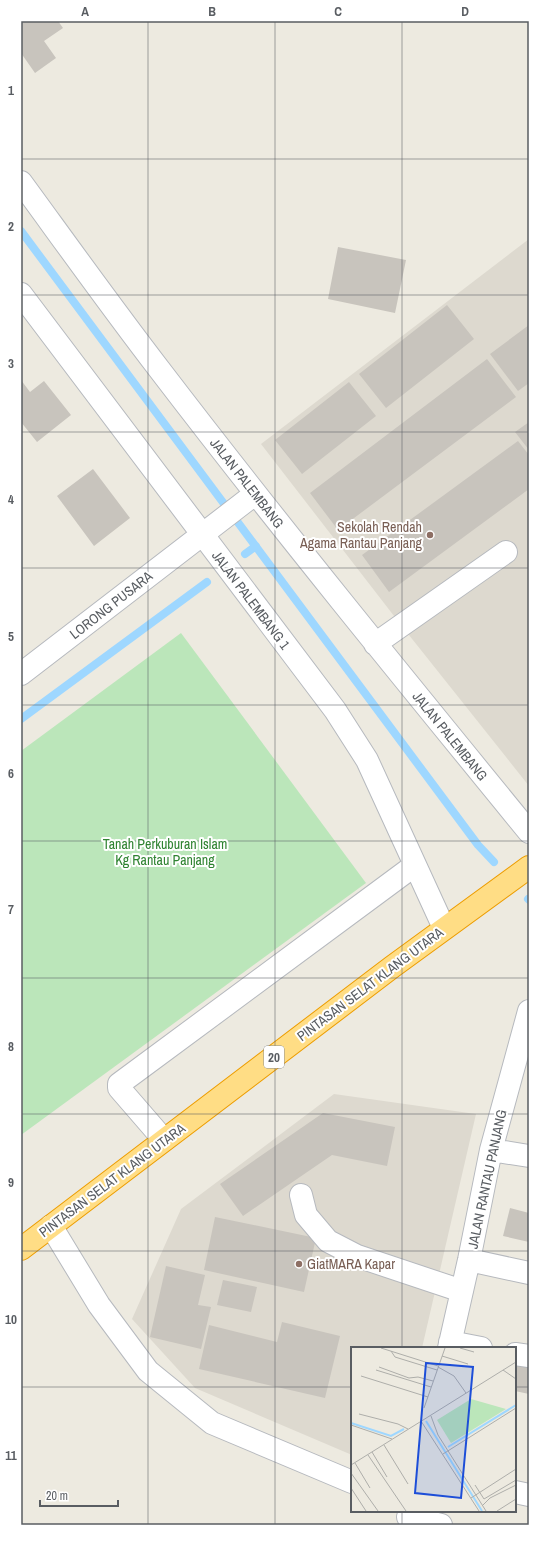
<svg xmlns="http://www.w3.org/2000/svg" width="550" height="1546" font-family="'Archivo Narrow',sans-serif">
<style>
.education{fill:#ddd9cf}
.green{fill:#bbe6ba}
.lines{fill:none;stroke-linecap:round;stroke-linejoin:round}
.stream{stroke:#9ed7ff;stroke-width:8}
.building{fill:#c8c4bd}
.minor-casing{stroke:#b6b9be;stroke-width:24}
.highway-casing{stroke:#ed9d00;stroke-width:24}
.minor{stroke:#fff;stroke-width:22}
.highway{stroke:#ffdd85;stroke-width:22}
.grid{fill:none;stroke:#595d62;stroke-width:1;stroke-opacity:0.55}
.education-dot{fill:#8d6e63;stroke:#fff;stroke-width:1.5}
.labels{text-anchor:middle;dominant-baseline:central;stroke-width:4;stroke-linejoin:round;paint-order:stroke}
.shield{fill:#fff;stroke:#8b8e91;stroke-width:1}
.shield-label{font-size:13px;font-weight:bold;fill:#595d62}
.street-label{font-size:14px;fill:#595d62;stroke:#fff}
.education-label{font-size:14px;fill:#785e54;stroke:#fff;text-anchor:end}
.park-label{font-size:14px;fill:#2f8331;stroke:#fff}
.inset-river{fill:none;stroke:#9ed7ff;stroke-width:2}
.inset-road{fill:none;stroke:#aeaeaa;stroke-width:1}
.view{fill:#1d4ed8;fill-opacity:0.15;stroke:#1d4ed8;stroke-width:2}
.inset-edge{fill:none;stroke:#595d62;stroke-width:2}
.neatline{fill:none;stroke:#595d62;stroke-width:1.5}
.grid-label{font-size:13px;text-anchor:middle;font-weight:bold;fill:#595d62}
</style>
<rect width="100%" height="100%" fill="#edeae0"/>
<path class="education" d="M 529,239 L 529,786 L 401,625 L 261,444 Z
M 334,1094 L 476,1114 L 422,1348 L 352,1348 L 352,1455 L 195,1388 L 132,1319 L 181,1209 Z"/>
<path class="green" d="M 181,633 L 366,883 L 21,1135 L 21,751 Z"/>
<g class="lines">
<path class="stream" d="M 21,231 L 478,845 L 494,862
M 245,554 L 256,546
M 21,719 L 207,582
M 528,899 L 529,900"/>
</g>
<path class="building" d="M 21,21 L 58,21 L 63,28 L 44,41 L 56,58 L 35,73 L 21,53 Z
M 338,247 L 406,260 L 395,313 L 328,299 Z
M 447,305 L 474,339 L 386,408 L 359,374 Z
M 529,325 L 529,383 L 518,391 L 490,354 Z
M 487,359 L 516,397 L 338,530 L 310,493 Z
M 21,380 L 30,392 L 44,381 L 71,415 L 37,442 L 21,422 Z
M 349,382 L 376,416 L 302,474 L 275,440 Z
M 529,422 L 529,450 L 515,432 Z
M 518,441 L 529,455 L 529,489 L 389,592 L 362,555 Z
M 93,469 L 130,518 L 94,546 L 57,496 Z
M 323,1113 L 395,1127 L 387,1166 L 332,1155 L 243,1216 L 220,1184 Z
M 510,1208 L 529,1213 L 529,1242 L 503,1236 Z
M 215,1217 L 316,1238 L 304,1292 L 204,1270 Z
M 166,1266 L 205,1275 L 198,1305 L 211,1307 L 201,1349 L 150,1337 Z
M 223,1280 L 257,1287 L 251,1312 L 217,1305 Z
M 282,1322 L 340,1336 L 325,1398 L 199,1369 L 209,1325 L 277,1342 Z
M 515,1361 L 529,1364 L 529,1394 L 515,1391 Z"/>
<g class="lines">
<defs>
<path id="minor" d="M 21,182 C 67,245 112,308 159,369 C 279,526 404,679 529,832
M 21,294 L 335,710 L 367,760 L 444,928
M 375,644 L 506,552
M 21,674 L 255,494
M 164,1140 L 119,1088 L 119,1084 L 415,865
M 491,1150 L 529,1156
M 301,1195 L 306,1215 L 328,1241 L 357,1256 L 462,1291
M 51,1226 L 99,1305 L 148,1371 L 212,1423 L 352,1482
M 469,1260 L 529,1273
M 450,1342 L 481,1348
M 449,1348 L 469,1260 L 491,1150 L 529,1011
M 515,1354 L 529,1356
M 515,1492 L 529,1495
M 408,1517 L 441,1525"/>
<path id="highway" d="M 21,1249 L 392,967 L 529,867"/>
</defs>
<use href="#minor" class="minor-casing"/>
<use href="#highway" class="highway-casing"/>
<use href="#minor" class="minor"/>
<use href="#highway" class="highway"/>
</g>
<path class="grid" d="M 148,21 L 148,1525M 275,21 L 275,1525M 402,21 L 402,1348M 21,159 L 529,159M 21,295 L 529,295M 21,432 L 529,432M 21,568 L 529,568M 21,705 L 529,705M 21,841 L 529,841M 21,978 L 529,978M 21,1114 L 529,1114M 21,1251 L 529,1251M 21,1387 L 352,1387M 515,1387 L 529,1387M 402,1511 L 402,1525"/>
<g class="education-dot">
<circle cx="430" cy="535" r="4"/>
<circle cx="299" cy="1264" r="4"/>
</g>
<g class="labels">
<rect class="shield" x="264" y="1046" width="20" height="22" rx="3"/>
<g class="shield-label">
<text x="274" y="1057">20</text>
</g>
<g class="street-label">
<text transform="translate(247 483) rotate(52)">JALAN PALEMBANG</text>
<text transform="translate(251 600) rotate(53)">JALAN PALEMBANG 1</text>
<text transform="translate(111 605) rotate(-38)">LORONG PUSARA</text>
<text transform="translate(450 736) rotate(51)">JALAN PALEMBANG</text>
<text transform="translate(370 984) rotate(-37)">PINTASAN SELAT KLANG UTARA</text>
<text transform="translate(487 1179) rotate(-78)">JALAN RANTAU PANJANG</text>
<text transform="translate(112 1180) rotate(-37)">PINTASAN SELAT KLANG UTARA</text>
</g>
<g class="education-label">
<text x="422" y="527">Sekolah Rendah<tspan x="422" dy="16">Agama Rantau Panjang</tspan></text>
<text x="307" y="1264" text-anchor="start">GiatMARA Kapar</text>
</g>
<g class="park-label">
<text x="165" y="844">Tanah Perkuburan Islam<tspan x="165" dy="16">Kg Rantau Panjang</tspan></text>
</g>
</g>
<g transform="translate(351 1347)">
<rect width="165" height="165" fill="#edeae0"/>
<path d="M 120,52 L 155,62 L 100,96 L 86,73 Z" fill="#bbe6ba"/>
<path class="inset-river" d="M 75,74 L 131,164M 0,76 L 40,89 L 53,82M 97,100 L 165,58"/>
<path class="inset-road" d="M 30,1 L 87,19M 109,1 L 123,5M 40,4 L 44,10 L 86,23M 91,9 L 117,17M 28,20 L 58,31 L 67,30 L 82,34M 87,20 L 103,29 L 115,46M 25,23 L 80,40M 152,23 L 165,32M 10,29 L 77,50M 73,61 L 94,1M 8,67 L 47,77 L 57,82M 80,69 L 87,88 L 135,164M 70,74 L 128,164M 0,78 L 41,92M 33,98 L 57,137M 21,105 L 36,130M 92,107 L 165,61M 17,108 L 55,164M 4,116 L 19,141M 0,118 L 165,15M 0,126 L 27,164M 124,138 L 133,152 L 165,133M 0,141 L 15,164M 120,151 L 165,122M 131,159 L 139,151 L 165,138M 146,164 L 165,152"/>
<path class="view" d="M 75,16 L 122,20 L 110,151 L 64,146 Z"/>
<rect width="165" height="165" class="inset-edge"/>
</g>
<rect width="550" height="1546" fill="none" stroke="#ffffff" stroke-width="44"/>
<path d="M40 1500v6h78v-6" fill="none" stroke="#595d62" stroke-width="2"/>
<text x="46" y="1500" font-size="12" fill="#595d62" stroke="#ffffff" stroke-width="3" paint-order="stroke">20 m</text>
<rect x="22" y="22" width="506" height="1502" class="neatline"/>
<g class="grid-label">
<text x="85" y="16">A</text>
<text x="212" y="16">B</text>
<text x="338" y="16">C</text>
<text x="465" y="16">D</text>
<text x="11" y="95">1</text>
<text x="11" y="231">2</text>
<text x="11" y="368">3</text>
<text x="11" y="504">4</text>
<text x="11" y="641">5</text>
<text x="11" y="778">6</text>
<text x="11" y="914">7</text>
<text x="11" y="1051">8</text>
<text x="11" y="1187">9</text>
<text x="11" y="1324">10</text>
<text x="11" y="1460">11</text>
</g>
</svg>
